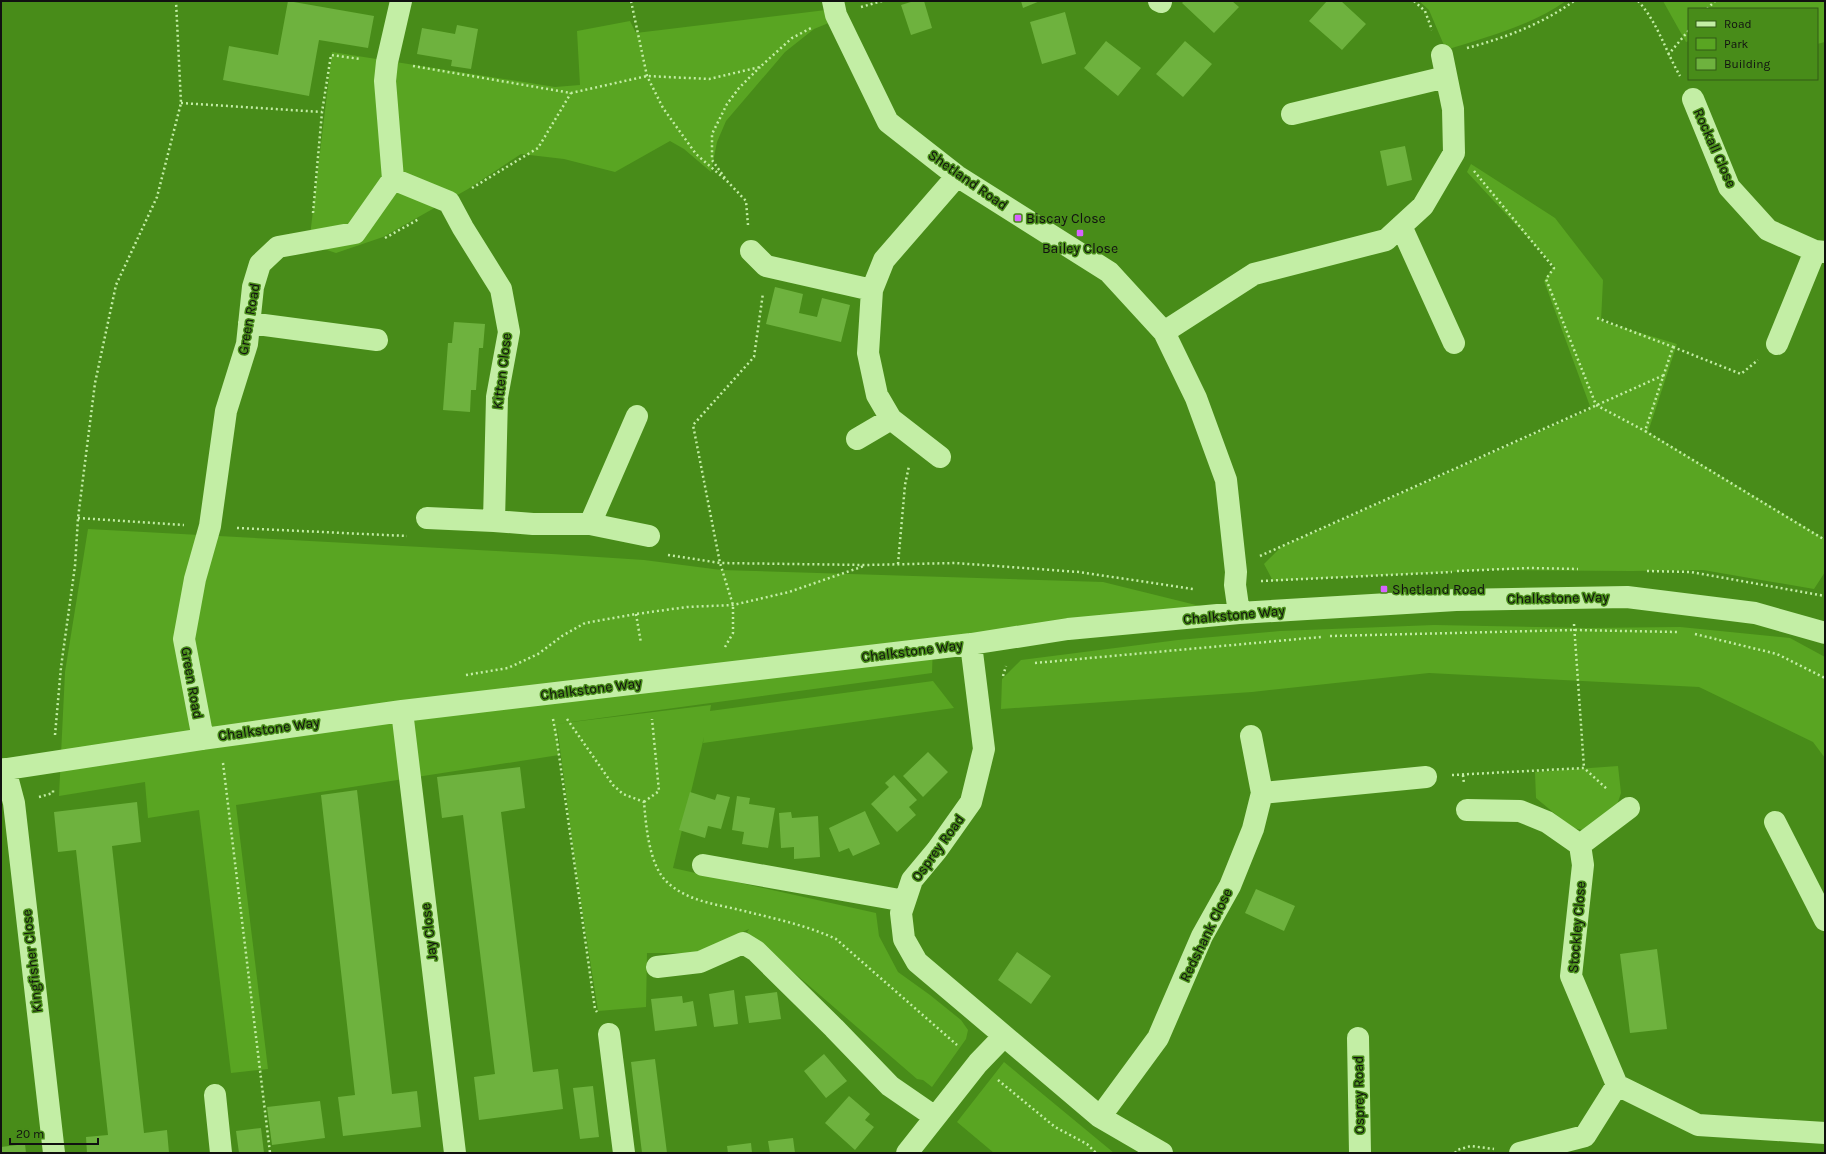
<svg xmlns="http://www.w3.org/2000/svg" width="1826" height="1154" font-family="Karla,sans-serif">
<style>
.green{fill:#59a522}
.building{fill:#6eb23e}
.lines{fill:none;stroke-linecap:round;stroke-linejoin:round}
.path{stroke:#c3eea5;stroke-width:2.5;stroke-dasharray:2 3;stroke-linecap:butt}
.minor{stroke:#c3eea5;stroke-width:22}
.poi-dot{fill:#d762ff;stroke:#488c19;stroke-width:1.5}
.labels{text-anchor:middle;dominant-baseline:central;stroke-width:3;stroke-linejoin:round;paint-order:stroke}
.street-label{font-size:14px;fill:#111;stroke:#488c19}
.poi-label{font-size:14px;fill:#111;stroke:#488c19;text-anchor:start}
</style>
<rect width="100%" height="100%" fill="#488c19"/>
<path class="green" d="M 1419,1 L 1566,1 C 1530,26 1487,37 1446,50 L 1429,10 Z
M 1663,1 L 1825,1 L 1825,42 L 1817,44 L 1817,9 L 1689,9 L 1689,41 L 1686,42 Z
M 826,10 L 831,22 L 814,29 L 785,52 L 726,121 L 717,142 L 711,172 L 684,149 L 670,141 L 615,172 L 564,159 L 521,154 L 468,189 L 383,237 L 336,253 L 309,244 L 332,52 L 555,87 L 580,85 L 577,31 L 630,21 L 636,33 Z
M 1471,164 L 1555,218 L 1603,280 L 1601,321 L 1677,344 L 1648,432 L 1825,539 L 1825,572 L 1814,589 L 1703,570 L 1631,571 L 1487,570 L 1273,581 L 1264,564 L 1281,547 L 1591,409 L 1544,281 L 1554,266 L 1467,172 Z
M 88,529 L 552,554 L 644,560 L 721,570 L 1103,582 L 1200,606 L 933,643 L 932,673 L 556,724 L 711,705 L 710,711 L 933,681 L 954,708 L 703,743 L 704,737 L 673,868 L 876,913 L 879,936 L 898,972 L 930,995 L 961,1020 L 968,1030 L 966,1039 L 932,1087 L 923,1080 L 917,1079 L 747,932 L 749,929 L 696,953 L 647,953 L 646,1007 L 598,1011 L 577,877 L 557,726 L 559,755 L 236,805 L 268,1069 L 231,1073 L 199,810 L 148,818 L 145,782 L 59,796 L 65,672 Z
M 1434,625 L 1587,628 L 1680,627 L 1790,638 L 1825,657 L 1825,758 L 1813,742 L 1699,687 L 1429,673 L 1252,692 L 1001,709 L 1002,679 L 1021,660 L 1178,640 L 1280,631 Z
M 1618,766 L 1621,793 L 1616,808 L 1583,830 L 1572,828 L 1536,798 L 1535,772 Z
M 1004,1062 L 1114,1153 L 994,1153 L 957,1122 Z"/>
<path class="building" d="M 288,1 L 374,16 L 368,48 L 319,40 L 309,96 L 223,80 L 229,46 L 278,55 Z
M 914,1 L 924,1 L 932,28 L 911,35 L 901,5 Z
M 1021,1 L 1040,1 L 1023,8 Z
M 1184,1 L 1232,1 L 1239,7 L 1214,33 L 1182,3 Z
M 1327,1 L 1341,1 L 1366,24 L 1342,50 L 1309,21 Z
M 1065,12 L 1076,54 L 1042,64 L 1030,22 Z
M 457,25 L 478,29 L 471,69 L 451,66 L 452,60 L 417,54 L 422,28 L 455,34 Z
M 1106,41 L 1141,68 L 1118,96 L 1084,68 Z
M 1185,41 L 1212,64 L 1183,97 L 1156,74 Z
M 1405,146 L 1412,180 L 1387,186 L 1380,151 Z
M 775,287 L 803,294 L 799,313 L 817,317 L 822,298 L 850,305 L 841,342 L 766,324 Z
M 454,322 L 485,324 L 483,348 L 479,348 L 476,390 L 471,390 L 470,412 L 443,410 L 448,343 L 452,343 Z
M 928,752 L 948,772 L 923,797 L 903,776 Z
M 520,767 L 525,808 L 501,812 L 524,999 L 533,1072 L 558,1069 L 563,1109 L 479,1120 L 474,1077 L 495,1074 L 463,815 L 442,818 L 437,777 Z
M 894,775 L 917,800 L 909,807 L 916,815 L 897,832 L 871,804 L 889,787 L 885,783 Z
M 357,790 L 392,1094 L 417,1091 L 421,1127 L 343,1136 L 338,1097 L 355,1095 L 321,795 Z
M 690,792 L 715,800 L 717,794 L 730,797 L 721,829 L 708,826 L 705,838 L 679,830 Z
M 737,796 L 750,798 L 749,804 L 775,808 L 768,848 L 742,844 L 744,832 L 732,830 Z
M 137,802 L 141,842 L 112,846 L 144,1133 L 167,1130 L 169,1153 L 87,1153 L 86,1137 L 108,1135 L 76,850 L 58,852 L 54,812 Z
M 865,811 L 880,844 L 853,856 L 849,848 L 839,852 L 829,828 Z
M 791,812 L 792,818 L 818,816 L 820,857 L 794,859 L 794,847 L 781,848 L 779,813 Z
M 1256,889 L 1295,906 L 1284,931 L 1245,913 Z
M 1657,949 L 1667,1029 L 1630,1033 L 1620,954 Z
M 1017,952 L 1051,976 L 1031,1004 L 998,980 Z
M 734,990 L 738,1024 L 714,1027 L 709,994 Z
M 777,992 L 781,1019 L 749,1023 L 745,996 Z
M 682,996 L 683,1003 L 693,1001 L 697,1026 L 655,1031 L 651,999 Z
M 824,1054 L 847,1081 L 826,1098 L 804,1071 Z
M 655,1059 L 667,1153 L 642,1153 L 631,1062 Z
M 593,1086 L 599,1137 L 580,1139 L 573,1088 Z
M 849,1096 L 870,1114 L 865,1120 L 874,1127 L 855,1150 L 825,1123 Z
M 320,1101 L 325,1138 L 272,1145 L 267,1107 Z
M 261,1128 L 264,1153 L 239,1153 L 236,1131 Z
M 793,1138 L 795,1153 L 770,1153 L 768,1141 Z
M 751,1143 L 752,1153 L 728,1153 L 727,1146 Z
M 25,1144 L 26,1153 L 1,1153 L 1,1147 Z"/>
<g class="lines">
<path class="path" d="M 631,1 L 647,76 L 663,108 L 696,154 L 728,182 L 746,201 L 748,225
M 1414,1 L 1425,11 L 1432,30
M 1638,1 C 1657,21 1666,52 1680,76
M 861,7 L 882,1
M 1707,9 L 1715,1
M 1467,48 C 1505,38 1542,24 1574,1
M 1668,55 L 1689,30
M 413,66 L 571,93 L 647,76 L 709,79 L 760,67 L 792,38 L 813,27
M 181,103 L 322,112
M 1474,171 L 1554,268 L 1546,279 L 1596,405 L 1645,431
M 725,178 L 712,160 L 712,134 L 727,104 L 739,88 L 760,67
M 472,188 L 538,148 L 571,93
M 313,213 L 322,112 L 331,55 L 360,59
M 385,238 L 419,219
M 1597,318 L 1673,347 L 1645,431 L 1825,540
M 1673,347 L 1741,374 L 1758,360
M 78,518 L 184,525
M 237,528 L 407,536
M 668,555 L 720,563 L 866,565 L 955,563 L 1079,572 L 1193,589
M 1260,556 L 1664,375
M 898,564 L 905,485 L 909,466
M 1457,571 L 1530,568 L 1578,569
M 1647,571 L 1691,572 L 1825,596
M 1261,581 L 1452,572
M 636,614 L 641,643
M 1574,624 L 1584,768
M 1695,634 L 1777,654 L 1825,678
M 1330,636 L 1575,630 L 1677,632
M 725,647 L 733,633 L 733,605 L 720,563 L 693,425 L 754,357 L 763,293
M 1035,663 L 1321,637
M 466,675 L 508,668 L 538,654 L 562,636 L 585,623 L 636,614 L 687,607 L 733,605 L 789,592 L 864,566
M 1003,676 L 1006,666
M 553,719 L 557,741 L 595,1009 L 597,1012
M 567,719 L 613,785 L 623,794 L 644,802 C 646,826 649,865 667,882 C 687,901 715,904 740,910 C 772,918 806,925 836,939 L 957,1045
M 55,735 L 61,667 L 75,566 L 78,518 L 95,383 L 116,285 L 157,197 L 181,103 L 176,1
M 223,763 L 270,1153
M 1452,775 L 1584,768 L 1608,790
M 1463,775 L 1464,784
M 39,797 L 53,793 L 53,788
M 644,802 L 659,791 L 652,719
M 998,1080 L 1055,1127 L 1087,1144 L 1096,1153
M 1455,1153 L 1457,1150 L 1471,1146 L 1494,1149"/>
<path class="minor" d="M 833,1 L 836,15 L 888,122 L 957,176 L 1109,272 L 1164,332 L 1196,398 L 1226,480 L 1236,572 L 1235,585 L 1239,613
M 1159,1 L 1161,2
M 1693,99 L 1729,187 L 1768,230 L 1815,251 L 1825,252
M 1292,114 L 1446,77
M 393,179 L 449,202 L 463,228 L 501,289 L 509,332 L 497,397 L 494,521
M 1401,226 L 1454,343
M 751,251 L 766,266 L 872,290
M 249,323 L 377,340
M 1164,332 L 1254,274 L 1386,240 L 1423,206 L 1454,153 L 1453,109 L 1442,55
M 1777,344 L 1815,251
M 857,439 L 891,419
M 940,457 L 891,419 L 877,395 L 868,353 L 872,290 L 884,260 L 957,176
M 427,518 L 494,521 L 533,524 L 590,524 L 649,536
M 590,524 L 637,416
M 971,644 L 984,749 L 971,802 L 937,850 L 912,880 L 901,913 L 904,939 L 917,962 L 1100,1117 L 1162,1153
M 402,711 L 455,1153
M 203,739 L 184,639 L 195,579 L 210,526 L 226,411 L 247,344 L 253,287 L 260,264 L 278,247 L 355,233 L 393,179 L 385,81 L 387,62 L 401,1
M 5,769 L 14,803 L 54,1153
M 1,770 L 203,739 L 402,711 L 971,644 L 1068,629 L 1239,613 L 1456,600 L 1627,597 L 1755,613 L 1825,633
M 1262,793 L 1426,777
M 1629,808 L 1580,845 L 1583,865 L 1571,976 L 1617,1085 L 1698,1125 L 1825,1133
M 1467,810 L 1520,811 L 1547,822 L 1580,845
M 1775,822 L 1825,920
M 703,865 L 905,901
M 657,967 L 700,962 L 743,943 L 756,951 L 834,1028 L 890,1086 L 935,1117
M 609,1034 L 624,1153
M 1358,1038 L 1360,1153
M 215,1095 L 221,1153
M 1100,1117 L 1158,1038 L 1202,936 L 1230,886 L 1253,829 L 1262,793 L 1251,736
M 907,1153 L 978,1063 L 1004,1036
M 1520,1153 L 1585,1136 L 1617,1085"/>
</g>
<g class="poi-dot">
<rect x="1014" y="214" width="8" height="8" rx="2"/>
<rect x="1076" y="229" width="8" height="8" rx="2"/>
<rect x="1380" y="585" width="8" height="8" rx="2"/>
</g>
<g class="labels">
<g class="street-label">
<text transform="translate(1715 148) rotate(66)">Rockall Close</text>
<text transform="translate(968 180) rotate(35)">Shetland Road</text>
<text transform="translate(249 319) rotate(-80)">Green Road</text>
<text transform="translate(502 371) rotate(-83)">Kitten Close</text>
<text transform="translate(1558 598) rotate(-1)">Chalkstone Way</text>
<text transform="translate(1234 615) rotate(-5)">Chalkstone Way</text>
<text transform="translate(912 651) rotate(-7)">Chalkstone Way</text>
<text transform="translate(192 683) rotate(80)">Green Road</text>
<text transform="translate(591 689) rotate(-7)">Chalkstone Way</text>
<text transform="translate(269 729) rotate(-8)">Chalkstone Way</text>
<text transform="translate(938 848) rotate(-54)">Osprey Road</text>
<text transform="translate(1577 927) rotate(-85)">Stockley Close</text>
<text transform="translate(429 932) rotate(-97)">Jay Close</text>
<text transform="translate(1206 935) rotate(-64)">Redshank Close</text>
<text transform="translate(32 961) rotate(-96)">Kingfisher Close</text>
<text transform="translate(1359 1095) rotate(-91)">Osprey Road</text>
</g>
<g class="poi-label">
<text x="1026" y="218">Biscay Close</text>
<text x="1080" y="248" text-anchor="middle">Bailey Close</text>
<text x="1392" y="589">Shetland Road</text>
</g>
</g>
<rect width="1826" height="1154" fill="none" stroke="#111111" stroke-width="4"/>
<rect x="1688" y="8" width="130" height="72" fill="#488c19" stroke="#325b16"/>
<rect x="1696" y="21" width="20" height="6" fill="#c3eea5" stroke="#325b16"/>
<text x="1724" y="28" font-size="12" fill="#111111">Road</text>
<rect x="1696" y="38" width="20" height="12" fill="#59a522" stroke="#325b16"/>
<text x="1724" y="48" font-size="12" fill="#111111">Park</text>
<rect x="1696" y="58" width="20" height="12" fill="#6eb23e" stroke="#325b16"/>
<text x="1724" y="68" font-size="12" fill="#111111">Building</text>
<path d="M10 1138v6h88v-6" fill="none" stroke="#111111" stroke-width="2"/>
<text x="16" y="1138" font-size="12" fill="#111111" stroke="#488c19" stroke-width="3" paint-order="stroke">20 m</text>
</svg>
